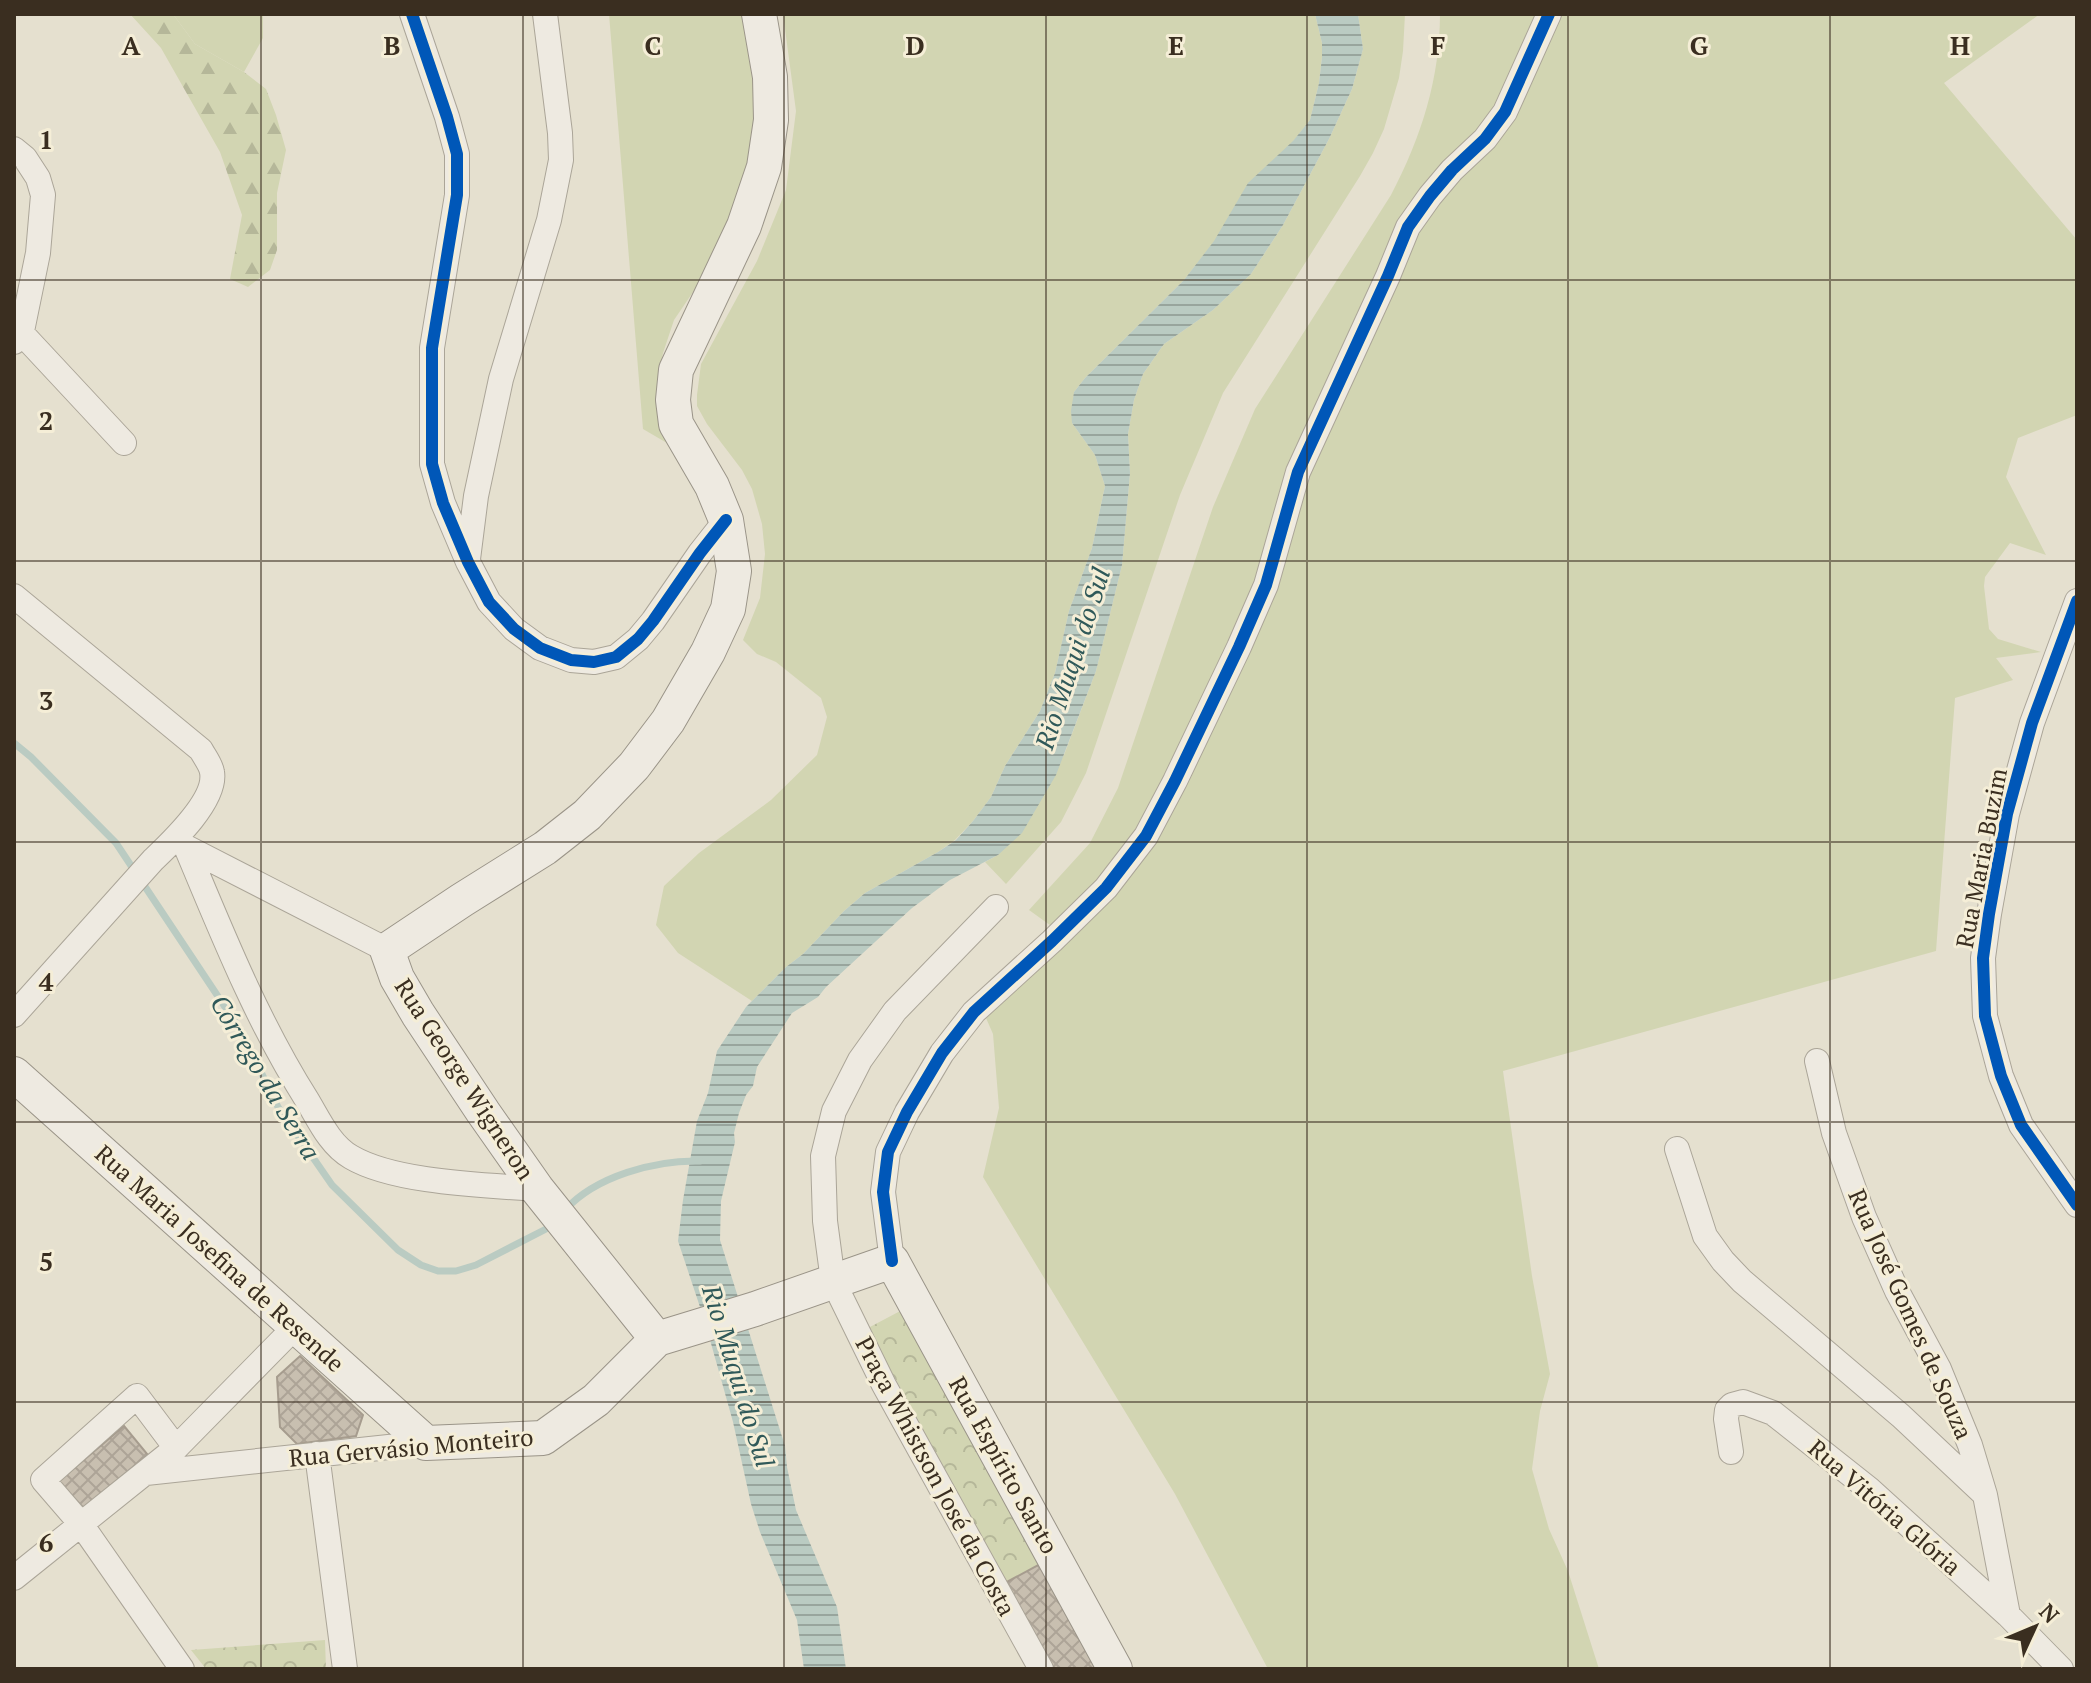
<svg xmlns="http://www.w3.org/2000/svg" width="2091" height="1683" font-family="'PT Serif',serif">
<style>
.grass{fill:#d2d5b2}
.forest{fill:url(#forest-firs)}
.park{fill:url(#park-crowns)}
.water{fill:url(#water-rules)}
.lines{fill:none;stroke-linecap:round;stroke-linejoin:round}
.stream{stroke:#bacbc2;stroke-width:7}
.building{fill:url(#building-cross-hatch);stroke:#a69c8e;stroke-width:2}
.street-casing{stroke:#aba598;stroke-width:26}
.secondary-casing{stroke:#9a9488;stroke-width:36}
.street{stroke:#eeeae1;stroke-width:24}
.secondary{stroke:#eeeae1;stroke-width:34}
.cycleway-casing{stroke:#f5eed7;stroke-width:17}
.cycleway{stroke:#0057b8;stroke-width:12}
.grid{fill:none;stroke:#3a2e20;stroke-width:2;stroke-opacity:0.55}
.labels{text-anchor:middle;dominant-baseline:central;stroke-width:6;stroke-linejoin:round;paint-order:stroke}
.street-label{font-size:24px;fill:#3a2e20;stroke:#f5eed7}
.water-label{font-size:26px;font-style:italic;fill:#305959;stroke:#f5eed7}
.grid-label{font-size:26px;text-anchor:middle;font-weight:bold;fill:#3a2e20;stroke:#f5eed7;stroke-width:6;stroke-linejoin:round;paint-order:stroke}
</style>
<defs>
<pattern id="forest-firs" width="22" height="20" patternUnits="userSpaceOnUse" patternTransform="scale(2)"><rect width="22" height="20" fill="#d2d5b2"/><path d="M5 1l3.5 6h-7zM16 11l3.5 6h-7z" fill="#b5b799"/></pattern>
<pattern id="park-crowns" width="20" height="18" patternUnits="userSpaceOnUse" patternTransform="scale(2)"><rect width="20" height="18" fill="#d2d5b2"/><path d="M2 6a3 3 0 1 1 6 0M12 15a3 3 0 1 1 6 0" fill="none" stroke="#b5b799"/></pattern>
<pattern id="water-rules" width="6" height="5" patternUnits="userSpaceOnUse" patternTransform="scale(2)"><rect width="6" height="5" fill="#bacbc2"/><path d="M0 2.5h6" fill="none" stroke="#98a59d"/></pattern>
<pattern id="building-cross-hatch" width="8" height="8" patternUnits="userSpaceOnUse" patternTransform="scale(2)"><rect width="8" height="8" fill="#c8bfb0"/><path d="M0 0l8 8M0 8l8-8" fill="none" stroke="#ada497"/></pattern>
</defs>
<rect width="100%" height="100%" fill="#e5e0cf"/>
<path class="grass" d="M 173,14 L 263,14 L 263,38 L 244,72 L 195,44 Z
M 609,14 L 747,14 L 755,50 L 758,141 L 725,237 L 693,292 L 674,320 L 663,353 L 660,369 L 684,453 L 643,429 Z
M 783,14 L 1315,14 L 1322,43 L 1322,57 L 1319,83 L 1310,120 L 1184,280 L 1085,378 L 1074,392 L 1072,423 L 1095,455 L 1105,486 L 1092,548 L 1069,611 L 1055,673 L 1040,711 L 1005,766 L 991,797 L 973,821 L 955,840 L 938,852 L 865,893 L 844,911 L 803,954 L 786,967 L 752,1001 L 678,953 L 656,925 L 664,886 L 699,853 L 771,800 L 817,755 L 827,717 L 821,698 L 776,662 L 757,654 L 743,640 L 760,598 L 765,554 L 762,524 L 752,489 L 742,470 L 707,424 L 697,406 L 697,395 L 701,364 L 757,261 L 786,190 L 796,111 Z
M 1358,14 L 1405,14 L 1403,51 L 1399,78 L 1384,129 L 1373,153 L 1360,176 L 1223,393 L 1180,495 L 1086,773 L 1061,822 L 1006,884 L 985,862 L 998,855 L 1064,755 L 1096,671 L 1122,565 L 1130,473 L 1128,434 L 1134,400 L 1143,374 L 1164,344 L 1213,310 L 1251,274 L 1283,225 L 1329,139 L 1352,89 L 1363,49 Z
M 1440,14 L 2040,14 L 1944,83 L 2077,240 L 2077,415 L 2018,438 L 2006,477 L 2046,555 L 2010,543 L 1985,577 L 1984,586 L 1989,629 L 1998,639 L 2041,652 L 1996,658 L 2013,680 L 1955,698 L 1936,951 L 1503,1071 L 1532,1276 L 1550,1374 L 1540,1411 L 1532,1469 L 1549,1529 L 1568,1571 L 1599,1669 L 1268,1669 L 1175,1494 L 983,1177 L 999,1108 L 993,1034 L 979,1002 L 1061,933 L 1029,910 L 1090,843 L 1118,788 L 1213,507 L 1255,409 L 1391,195 C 1421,138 1440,79 1440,14 Z"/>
<path class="forest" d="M 130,14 L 173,14 L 195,44 L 244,72 L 266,89 L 276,115 L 286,150 L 277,193 L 277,250 L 270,270 L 248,287 L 230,279 L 242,215 L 220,152 L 161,48 Z"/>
<path class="park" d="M 904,1309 L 1040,1564 L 1005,1583 L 868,1328 Z
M 325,1640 L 326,1669 L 206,1669 L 191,1650 Z"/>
<path class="water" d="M 1315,14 L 1358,14 L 1363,49 L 1352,89 L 1329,139 L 1283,225 L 1251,274 L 1213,310 L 1164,344 L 1143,374 L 1134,400 L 1128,434 L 1130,473 L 1122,565 L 1096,671 L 1056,775 L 1022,833 L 998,855 L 950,880 L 912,908 L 826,987 L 818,997 L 792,1013 L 757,1067 L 753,1086 L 746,1095 L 739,1113 L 734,1133 L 735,1142 L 721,1201 L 720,1240 L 785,1446 L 787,1467 L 796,1510 L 837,1607 L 846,1669 L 804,1669 L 797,1620 L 760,1532 L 751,1504 L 733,1422 L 705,1322 L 678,1241 L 683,1200 L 697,1121 L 708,1093 L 717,1051 L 746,1007 L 786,967 L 803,954 L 844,911 L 865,893 L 938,852 L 956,840 L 973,821 L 991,797 L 1005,766 L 1040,711 L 1055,673 L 1069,611 L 1092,548 L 1105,486 L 1095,455 L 1072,423 L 1071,411 L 1074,392 L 1085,378 L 1184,280 L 1214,241 L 1248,183 L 1293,141 L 1310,120 L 1319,83 L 1322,57 L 1322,43 Z"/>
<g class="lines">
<path class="stream" d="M 14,743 L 31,757 L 116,843 L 241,1031 L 278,1107 L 332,1185 L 398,1250 L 421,1265 L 438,1271 L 456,1271 L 476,1265 L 548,1228 L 553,1222
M 565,1210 C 596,1176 655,1160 700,1161"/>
</g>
<path class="building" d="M 300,1356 L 363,1415 L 356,1436 L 297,1444 L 280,1427 L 277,1377 Z
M 124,1426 L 148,1455 L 76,1514 L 53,1486 Z
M 1040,1564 L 1096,1669 L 1051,1669 L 1005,1583 Z"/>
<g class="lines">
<defs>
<path id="street" d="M 412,14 L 447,117 L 457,154 L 457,195 L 432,348 L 432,464 L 443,503 L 468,562 L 489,602 L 514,629 L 540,648 L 571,660 L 594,662 L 616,657 L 638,639 L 653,621 L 700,553 L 726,520
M 14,149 L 25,158 L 38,178 L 43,195 L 38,253 L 22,331 L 14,342
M 14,325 L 124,443
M 468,559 L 476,496 L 501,379 L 549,220 L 561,160 L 560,133 L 545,14
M 14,596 L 201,750 C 204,756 211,765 212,772 C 217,800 172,842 153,860 L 14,1015
M 2077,601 L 2032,723 L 2007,814 L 1989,914 L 1983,958 L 1985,1016 L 2001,1076 L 2021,1125 L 2077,1205
M 175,839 L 186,847 C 222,933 257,1021 307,1100 C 319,1120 330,1145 351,1157 C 395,1183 486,1185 537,1189
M 186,847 L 387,950
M 996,907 L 895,1011 L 860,1060 L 834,1111 L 823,1156 L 825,1221 L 833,1281 L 884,1385 L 1041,1669
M 1817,1061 L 1834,1133 L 1864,1217 L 1897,1291 L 1939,1369 L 1970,1445 L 1985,1495 L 2008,1615
M 1677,1149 L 1705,1236 L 1723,1261 L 1742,1281 L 1901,1416 L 1982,1492
M 892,1261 L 883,1192 L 888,1152 L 907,1112 L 942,1053 L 974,1012 L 1052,941 L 1106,888 L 1146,836 L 1175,781 L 1239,647 L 1266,585 L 1298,472 L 1388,276 L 1408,227 L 1430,196 L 1452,170 L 1485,139 L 1505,112 L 1549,14
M 176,1448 L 137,1396 L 43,1480 L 81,1524 L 182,1669
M 1731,1452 L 1726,1419 L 1727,1410 L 1732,1405 L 1743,1402 L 1773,1413 L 1869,1489 L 2008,1615 L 2061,1669
M 317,1454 L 345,1669
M 146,1473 L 426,1443
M 14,1578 L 176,1448 L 296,1326"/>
<path id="secondary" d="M 14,1074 L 426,1443 L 543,1438 L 596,1400 L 657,1339 L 755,1309 L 892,1261 L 1115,1669
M 657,1339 L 537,1189 L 483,1112 L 418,1014 L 397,978 L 387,950 L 462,900 L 545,848 L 587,815 L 634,766 L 668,721 L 708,652 L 728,609 L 734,571 L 726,520 L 712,486 L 676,424 L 673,400 L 676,370 L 744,226 L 764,167 L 771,120 L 770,77 L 759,14"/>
</defs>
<use href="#street" class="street-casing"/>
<use href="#secondary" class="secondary-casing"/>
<use href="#street" class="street"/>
<use href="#secondary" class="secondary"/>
<defs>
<path id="cycleway" d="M 412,14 L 447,117 L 457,154 L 457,195 L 432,348 L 432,464 L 443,503 L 468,562 L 489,602 L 514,629 L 540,648 L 571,660 L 594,662 L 616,657 L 638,639 L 653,621 L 700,553 L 726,520
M 2077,601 L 2032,723 L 2007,814 L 1989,914 L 1983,958 L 1985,1016 L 2001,1076 L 2021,1125 L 2077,1205
M 892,1261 L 883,1192 L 888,1152 L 907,1112 L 942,1053 L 974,1012 L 1052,941 L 1106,888 L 1146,836 L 1175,781 L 1239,647 L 1266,585 L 1298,472 L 1388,276 L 1408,227 L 1430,196 L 1452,170 L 1485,139 L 1505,112 L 1549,14"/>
</defs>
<use href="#cycleway" class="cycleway-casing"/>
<use href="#cycleway" class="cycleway"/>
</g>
<path class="grid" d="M 261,14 L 261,1669M 523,14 L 523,1669M 784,14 L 784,1669M 1046,14 L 1046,1669M 1307,14 L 1307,1669M 1568,14 L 1568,1669M 1830,14 L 1830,1669M 14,280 L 2077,280M 14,561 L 2077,561M 14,842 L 2077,842M 14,1122 L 2077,1122M 14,1402 L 2077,1402"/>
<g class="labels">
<g class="street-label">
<text transform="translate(1981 858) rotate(-79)">Rua Maria Buzim</text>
<text transform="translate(465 1079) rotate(57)">Rua George Wigneron</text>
<text transform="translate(220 1258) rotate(42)">Rua Maria Josefina de Resende</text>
<text transform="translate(1911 1314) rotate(66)">Rua José Gomes de Souza</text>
<text transform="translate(411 1447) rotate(-5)">Rua Gervásio Monteiro</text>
<text transform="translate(1004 1465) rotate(61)">Rua Espírito Santo</text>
<text transform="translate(936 1476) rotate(62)">Praça Whistson José da Costa</text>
<text transform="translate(1885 1507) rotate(41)">Rua Vitória Glória</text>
</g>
<g class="water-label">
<text transform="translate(1072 658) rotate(-72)">Rio Muqui do Sul</text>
<text transform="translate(266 1077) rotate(59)">Córrego da Serra</text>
<text transform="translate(739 1376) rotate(73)">Rio Muqui do Sul</text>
</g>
</g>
<g class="grid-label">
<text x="131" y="55">A</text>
<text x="392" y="55">B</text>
<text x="653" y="55">C</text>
<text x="915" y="55">D</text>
<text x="1176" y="55">E</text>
<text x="1438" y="55">F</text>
<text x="1699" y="55">G</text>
<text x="1960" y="55">H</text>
<text x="46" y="149">1</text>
<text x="46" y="430">2</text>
<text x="46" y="710">3</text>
<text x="46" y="991">4</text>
<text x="46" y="1271">5</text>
<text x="46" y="1552">6</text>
</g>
<rect width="2091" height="1683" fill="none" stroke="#3a2e20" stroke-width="32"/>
<g transform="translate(2035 1627) rotate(46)" stroke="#f5eed7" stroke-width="6" paint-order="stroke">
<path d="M0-6L14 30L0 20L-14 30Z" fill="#3a2e20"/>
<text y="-12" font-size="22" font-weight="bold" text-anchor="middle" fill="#3a2e20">N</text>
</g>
</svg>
